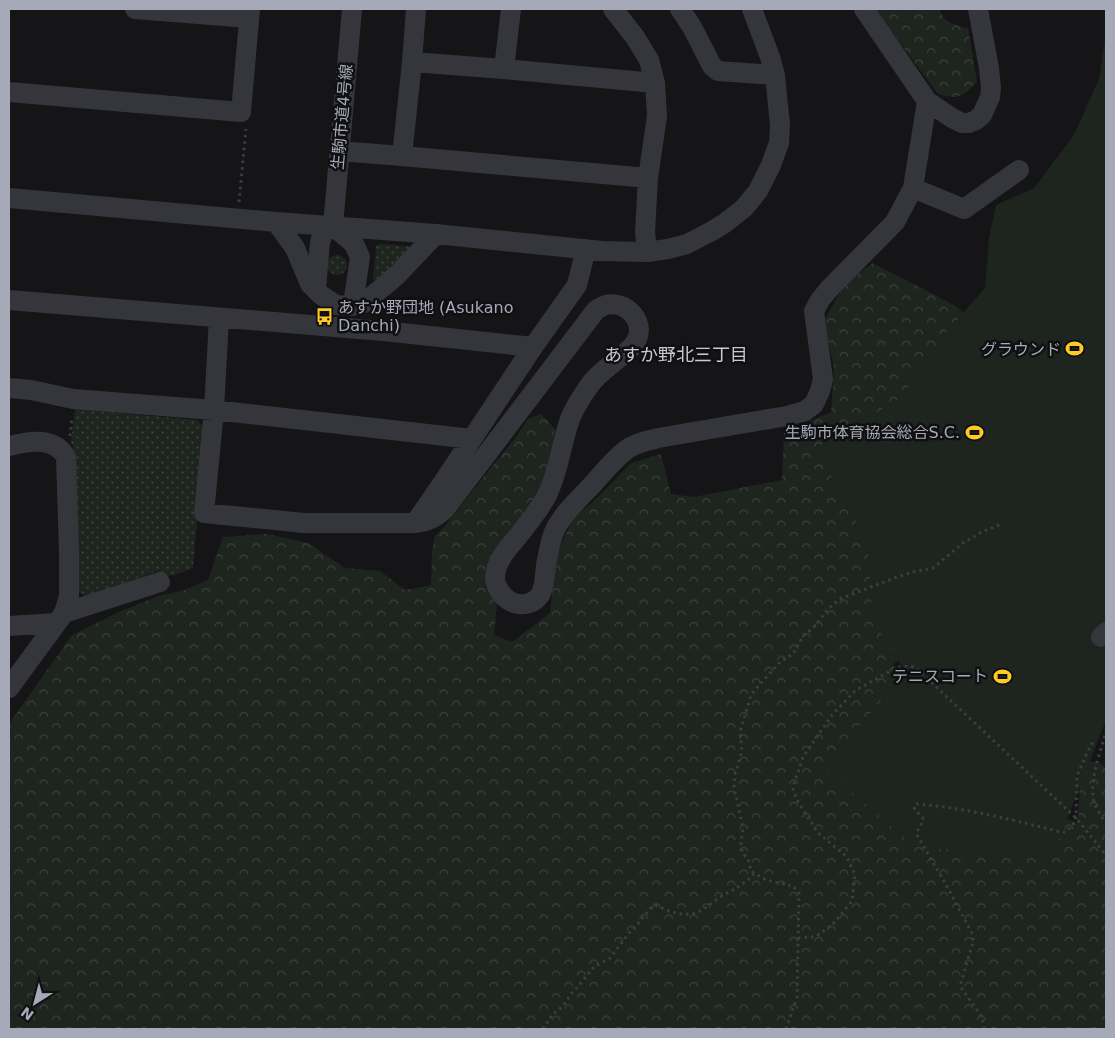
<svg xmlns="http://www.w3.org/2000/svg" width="1115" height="1038" font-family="'DejaVu Sans','Noto Sans JP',sans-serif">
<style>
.green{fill:url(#green-dots)}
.forest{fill:url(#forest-crowns)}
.pitch{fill:#1d251e}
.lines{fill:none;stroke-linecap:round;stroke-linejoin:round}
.path{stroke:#3b3d43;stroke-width:3;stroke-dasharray:2.5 4;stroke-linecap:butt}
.minor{stroke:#35363c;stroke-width:20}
.labels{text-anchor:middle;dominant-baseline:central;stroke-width:5;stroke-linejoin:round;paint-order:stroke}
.street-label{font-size:16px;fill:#a6a9b8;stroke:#101012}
.poi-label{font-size:16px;fill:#a6a9b8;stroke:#101012;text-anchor:end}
.neighbourhood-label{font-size:18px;fill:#c7c9d4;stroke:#101012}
</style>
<defs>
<pattern id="green-dots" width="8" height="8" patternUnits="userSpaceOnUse" patternTransform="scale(1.25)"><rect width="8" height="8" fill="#1d251e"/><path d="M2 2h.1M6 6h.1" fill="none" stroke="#3b423d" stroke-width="1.8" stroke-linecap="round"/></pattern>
<pattern id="forest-crowns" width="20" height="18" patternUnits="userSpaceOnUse" patternTransform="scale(1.25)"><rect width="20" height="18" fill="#1d251e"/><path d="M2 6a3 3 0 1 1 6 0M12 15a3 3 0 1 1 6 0" fill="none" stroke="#3b423d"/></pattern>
</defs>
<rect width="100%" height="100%" fill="#151517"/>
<path class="green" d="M 381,244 L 408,246 L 411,249 L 375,281 L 373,279 L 376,248 L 376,245 Z
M327 265a10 10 0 1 1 20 0a10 10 0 1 1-20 0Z
M 75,409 L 197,420 L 205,429 L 193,568 L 174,575 L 160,577 L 157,571 L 87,597 L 76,590 L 78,558 L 73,445 L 71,444 Z"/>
<path class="forest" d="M 875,9 L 940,9 C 943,23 956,25 968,28 L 977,82 C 962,97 959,100 938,94 Z
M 873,263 L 954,305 L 1013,352 L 918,639 L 893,665 L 1044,809 L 1078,823 L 1080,777 L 1088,761 L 1098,762 L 1106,768 L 1106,1029 L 9,1029 L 9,724 L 72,635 L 119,612 L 161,595 L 182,591 L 208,580 L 223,537 L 267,534 L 308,543 L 345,568 L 380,571 L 405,590 L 431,585 L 432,552 L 435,536 L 444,527 L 490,469 L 516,437 L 528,419 L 541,414 L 555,429 L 552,453 L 538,494 L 497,550 L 485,570 L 497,604 L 494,635 L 512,642 L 550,613 L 556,557 L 573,518 L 594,501 L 631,463 L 661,454 L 671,494 L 694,497 L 782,480 L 784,433 L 831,412 L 834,368 L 824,321 L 843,287 L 863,270 Z"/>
<path class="pitch" d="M 1106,33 L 1106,720 L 1051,860 L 915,846 L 823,768 L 906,672 L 873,621 L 867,541 L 816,448 L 899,399 L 948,330 L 985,288 L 989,238 L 996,205 L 1034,188 L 1074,135 L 1099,79 Z"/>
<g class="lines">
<path class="path" d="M 239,202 L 246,129
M 70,436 L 72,417
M 1103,819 C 1100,814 1096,808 1094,802 C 1089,779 1100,754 1106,732
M 798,938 L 812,937 L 820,934 L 833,924 L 852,901 L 855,875 L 847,857 L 818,833 L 797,800 L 793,789 L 794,784 L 803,757 L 832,715 L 856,690 L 898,667 L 910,666 L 916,668 L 1076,818 L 1106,855
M 543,1029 L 552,1015 L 563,1006 L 571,994 L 580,984 L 594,967 L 610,958 L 629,933 L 636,926 L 650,909 L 655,905 C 669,911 685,919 700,911 C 708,907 715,900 722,896 C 734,889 745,884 754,874
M 786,1029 L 797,997 L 799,893 L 793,886 L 766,880 L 751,871 L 748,859 L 742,852 L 741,843 L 743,828 L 734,787 L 735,774 L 742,751 L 740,732 L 751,695 L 761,683 L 780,662 L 793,654 L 803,636 L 815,626 L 828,609 L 840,599 L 897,577 L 913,572 L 933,568 L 963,543 L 980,533 L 1001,524
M 984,1029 L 982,1017 L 962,989 L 961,983 L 973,942 L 973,935 L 945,883 L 917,835 C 917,828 923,825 923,818 L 915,810 L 914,806 L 917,804 C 966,808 1013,820 1061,832 L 1066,832 L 1076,821 L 1077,776 L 1088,751 L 1094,740"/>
<path class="minor" d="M 135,9 L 249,18
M 613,9 L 635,37 L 649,60 L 655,83 L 657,116 L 648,178 L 645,232 L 647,252
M 680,9 L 692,27 L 712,66 L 718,71 L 775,75
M 864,9 L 927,101 L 952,118 L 962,123 L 969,123 L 976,120 L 982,115 L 990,97 L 991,88 L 989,68 L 978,9
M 412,62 L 504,69 L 655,83
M 504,69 L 511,9
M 9,92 L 241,112 L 250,9
M 339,151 L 402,156 L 648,178
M 402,156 L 412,62 L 416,9
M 913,188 L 964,209 L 1019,170
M 9,198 L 276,222 L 436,234 L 602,251 L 647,252 L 668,249 L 687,244 L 712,231 L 725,223 L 744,208 L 758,191 L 771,165 L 779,143 L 780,125 L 775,75 L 770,57 L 752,9
M 276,222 L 295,248 L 310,284 L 321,295 L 336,305 L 352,306 L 364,303 L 397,275 L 436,234
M 333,226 L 352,9
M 333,226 L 354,244 L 360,257 L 354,298 L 349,306
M 316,290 L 320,242 L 323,233 L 333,226
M 9,300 L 383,331 L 533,347
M 219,318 L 214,410 L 204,513 L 304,523 L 415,523 L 444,481 L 533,347 L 577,285 L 586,249
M 9,388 L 31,390 L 73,399 L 214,410 L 472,439
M 9,446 C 28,441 54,436 66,457 L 69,553 L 69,596 L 64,613 L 9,688
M 415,523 C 428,522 436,517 445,509 L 596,310 C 599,308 603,306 606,305 C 626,300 645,321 637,339 C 633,349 621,356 613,363 C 604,370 595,377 589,386 C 582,396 574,408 570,419 C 561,444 559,471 547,495 C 540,509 529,522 519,535 C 509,547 496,560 495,577 C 495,589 506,602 518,604 C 527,605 535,602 540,595 C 545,587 545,574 546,565 C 548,555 550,542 554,532 C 562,514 579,499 592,485 C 603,473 613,460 626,450 C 635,443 647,441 658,438 L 787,416 L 805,411 L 814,404 L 820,391 L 823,379 L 814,311 L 820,300 L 829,289 L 895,222 L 913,188 L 927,101
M 64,613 L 160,582
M 9,626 L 56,623
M 1101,637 L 1106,632"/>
</g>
<defs>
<symbol id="bus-bare" viewBox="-9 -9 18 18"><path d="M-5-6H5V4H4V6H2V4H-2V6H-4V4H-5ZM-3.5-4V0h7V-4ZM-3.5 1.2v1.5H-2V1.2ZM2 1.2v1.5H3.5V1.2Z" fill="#fdca26" stroke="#101012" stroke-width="2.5" paint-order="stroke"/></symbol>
<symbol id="stadium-bare" viewBox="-9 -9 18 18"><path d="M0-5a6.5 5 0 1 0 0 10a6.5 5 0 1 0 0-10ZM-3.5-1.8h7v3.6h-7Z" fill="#fdca26" stroke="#101012" stroke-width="2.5" paint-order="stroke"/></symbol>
</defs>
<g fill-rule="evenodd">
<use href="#bus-bare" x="312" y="304" width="25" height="25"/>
<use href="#stadium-bare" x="1062" y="336" width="25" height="25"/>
<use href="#stadium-bare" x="962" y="420" width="25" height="25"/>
<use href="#stadium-bare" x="990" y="664" width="25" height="25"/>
</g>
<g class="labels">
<g class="street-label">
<text transform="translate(342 117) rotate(-85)">生駒市道4号線</text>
</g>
<g class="poi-label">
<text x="338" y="307" text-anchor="start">あすか野団地 (Asukano<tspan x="338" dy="18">Danchi)</tspan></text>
<text x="1061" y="349">グラウンド</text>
<text x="960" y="432">生駒市体育協会総合S.C.</text>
<text x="988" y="676">テニスコート</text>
</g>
<g class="neighbourhood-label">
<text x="676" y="354">あすか野北三丁目</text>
</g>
</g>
<rect width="1115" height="1038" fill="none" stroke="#a6a9b8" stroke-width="20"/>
<g transform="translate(35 1003) rotate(216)" stroke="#101012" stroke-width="4" paint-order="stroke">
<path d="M0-4L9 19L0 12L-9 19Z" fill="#a6a9b8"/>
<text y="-8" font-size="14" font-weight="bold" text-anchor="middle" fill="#a6a9b8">N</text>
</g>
</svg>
